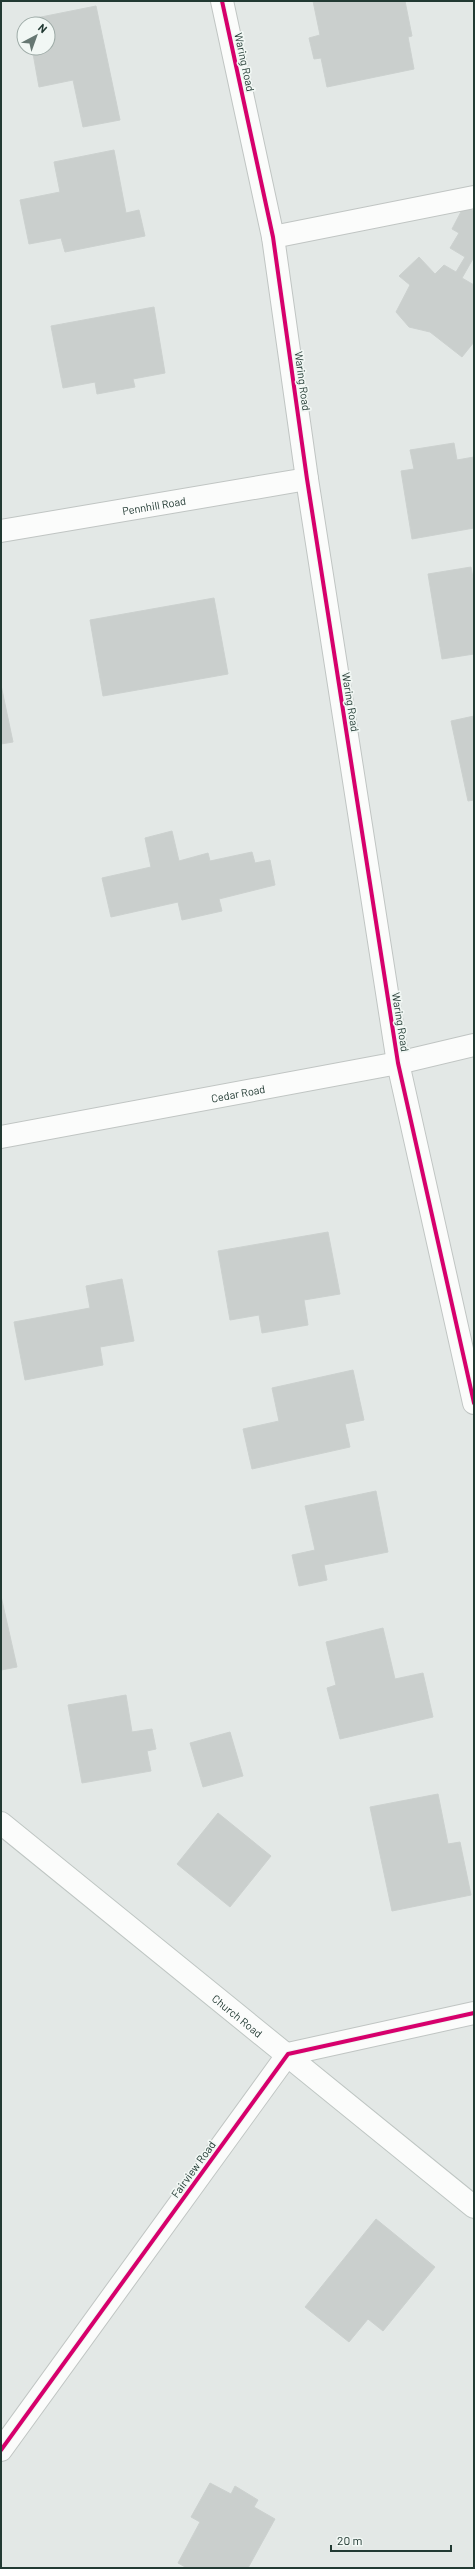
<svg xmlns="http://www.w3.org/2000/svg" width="475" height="2569" font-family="Barlow,sans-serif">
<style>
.building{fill:#cacfcd;stroke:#ccd1cf}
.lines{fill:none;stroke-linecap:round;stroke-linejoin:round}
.street-casing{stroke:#c0c5c3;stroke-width:24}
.secondary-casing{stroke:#bfc6c3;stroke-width:24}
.street{stroke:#fbfcfb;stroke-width:22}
.secondary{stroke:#fbfcfb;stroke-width:22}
.cycleway-casing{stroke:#f1f7f4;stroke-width:6}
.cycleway{stroke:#d6006c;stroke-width:4}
.labels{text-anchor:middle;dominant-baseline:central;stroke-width:3.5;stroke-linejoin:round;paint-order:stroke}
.street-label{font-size:11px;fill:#223a33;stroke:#f1f7f4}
</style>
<rect width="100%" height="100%" fill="#e3e8e6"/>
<path class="building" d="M 313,1 L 405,1 L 412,36 L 408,37 L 414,69 L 327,87 L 321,58 L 314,59 L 309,38 L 320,35 Z
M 96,6 L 120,120 L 83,127 L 73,80 L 39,87 L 32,48 L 48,48 L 48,24 L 27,24 L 26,20 Z
M 114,150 L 126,213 L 139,210 L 145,236 L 65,252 L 61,238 L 29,244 L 20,200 L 60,192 L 54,162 Z
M 464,206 L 474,211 L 474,257 L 462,278 L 474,285 L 474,342 L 462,357 L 430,332 L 409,327 L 396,312 L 410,285 L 399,276 L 419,257 L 435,274 L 444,265 L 456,272 L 465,257 L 450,248 L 459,233 L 452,229 Z
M 154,307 L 165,373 L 133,379 L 135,387 L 97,394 L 95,382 L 63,388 L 51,326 Z
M 454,443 L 457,460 L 474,457 L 474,528 L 412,539 L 401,471 L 414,469 L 410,450 Z
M 471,567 L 474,584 L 474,654 L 442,659 L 428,574 Z
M 214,598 L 228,674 L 103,696 L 90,620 Z
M 1,685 L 13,742 L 1,744 Z
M 474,716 L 474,800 L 468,801 L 451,721 Z
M 172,831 L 179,861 L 208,853 L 210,861 L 252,852 L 255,863 L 270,860 L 275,885 L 219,899 L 222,911 L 182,920 L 178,902 L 111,917 L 102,878 L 151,867 L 145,838 Z
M 328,1232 L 340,1294 L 304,1300 L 308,1325 L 262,1333 L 259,1315 L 230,1320 L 218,1251 Z
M 122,1279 L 134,1341 L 100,1347 L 103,1365 L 25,1380 L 14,1322 L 90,1308 L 86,1286 Z
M 353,1370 L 364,1420 L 345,1424 L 350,1447 L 252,1469 L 243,1429 L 279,1421 L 272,1388 Z
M 376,1491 L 388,1552 L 324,1565 L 327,1580 L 299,1586 L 292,1555 L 315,1550 L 305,1506 Z
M 1,1596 L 17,1667 L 1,1670 Z
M 383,1628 L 395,1679 L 423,1673 L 433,1717 L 340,1739 L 327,1688 L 336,1685 L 326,1642 Z
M 126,1695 L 132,1732 L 152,1729 L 156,1749 L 147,1751 L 151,1771 L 82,1783 L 68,1705 Z
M 230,1732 L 243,1776 L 203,1787 L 190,1743 Z
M 438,1794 L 448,1844 L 460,1842 L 471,1895 L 392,1911 L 370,1807 Z
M 218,1813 L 271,1856 L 230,1907 L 177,1864 Z
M 376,2219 L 435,2267 L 383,2331 L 368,2319 L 349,2342 L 305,2307 Z
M 210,2483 L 231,2494 L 235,2486 L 258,2500 L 254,2507 L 275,2519 L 248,2568 L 187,2568 L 178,2563 L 200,2522 L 191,2517 Z"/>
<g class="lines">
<defs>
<g id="street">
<path d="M 222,1 L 273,237 L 307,479 L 398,1063 L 474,1403"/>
<path d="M 273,237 L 474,197"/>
<path id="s1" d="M 1,531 L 307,479"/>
<path id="s2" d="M 1,1137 L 398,1063 L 474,1045"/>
<path d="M 1,2450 L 288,2054 L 474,2013"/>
</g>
<g id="secondary">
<path id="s3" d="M 1,1823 L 474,2207"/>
</g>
</defs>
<use href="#street" class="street-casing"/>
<use href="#secondary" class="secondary-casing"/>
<use href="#street" class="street"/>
<use href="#secondary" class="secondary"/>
<defs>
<path id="cycleway" d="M 222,1 L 273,237 L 307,479 L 398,1063 L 474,1403
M 1,2450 L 288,2054 L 474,2013"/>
</defs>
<use href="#cycleway" class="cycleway-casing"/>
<use href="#cycleway" class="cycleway"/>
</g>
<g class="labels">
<g class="street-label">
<text transform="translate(245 62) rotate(78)">Waring Road</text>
<text transform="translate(303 381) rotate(82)">Waring Road</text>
<text stroke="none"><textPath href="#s1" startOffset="155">Pennhill Road</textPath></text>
<text transform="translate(351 702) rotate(81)">Waring Road</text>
<text transform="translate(401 1022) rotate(81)">Waring Road</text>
<text stroke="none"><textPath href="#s2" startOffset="241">Cedar Road</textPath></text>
<text stroke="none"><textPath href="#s3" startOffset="305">Church Road</textPath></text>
<text transform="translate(193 2169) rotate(-54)">Fairview Road</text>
</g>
</g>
<rect width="475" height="2569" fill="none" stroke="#223a33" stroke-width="4"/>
<g transform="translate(36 36) rotate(41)"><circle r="19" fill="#f1f7f4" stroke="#9eaba7"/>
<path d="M0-3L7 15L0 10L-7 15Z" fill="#667772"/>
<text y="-6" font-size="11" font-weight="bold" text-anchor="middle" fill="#223a33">N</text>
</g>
<path d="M331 2545v6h120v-6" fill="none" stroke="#223a33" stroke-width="2"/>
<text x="337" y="2545" font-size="12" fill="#223a33" stroke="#f1f7f4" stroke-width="3" paint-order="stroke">20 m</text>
</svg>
